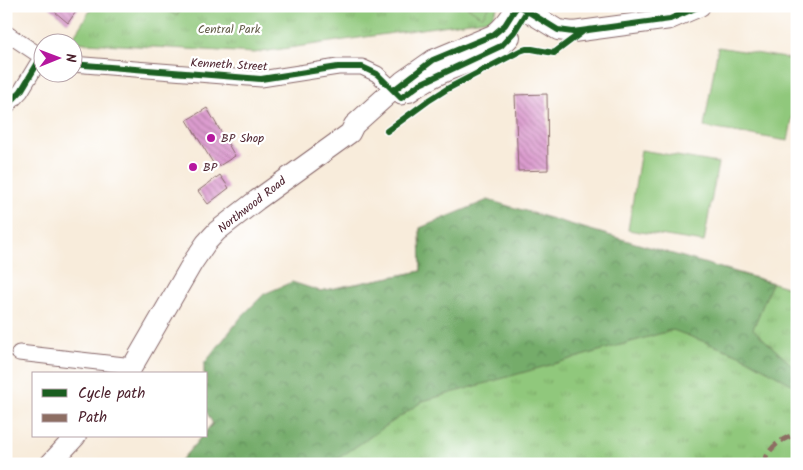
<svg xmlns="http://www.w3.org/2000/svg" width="803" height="470" font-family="Kalam,sans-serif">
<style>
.grass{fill:url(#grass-tufts);stroke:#6d7453}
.forest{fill:url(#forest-crowns);stroke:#5f664b}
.pitch{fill:#90c87b;stroke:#6d7453}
.building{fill:url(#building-back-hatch)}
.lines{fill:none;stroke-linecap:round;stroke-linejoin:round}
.street-casing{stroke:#876769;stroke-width:17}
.secondary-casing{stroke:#876769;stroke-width:22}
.street{stroke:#fff;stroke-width:15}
.secondary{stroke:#fff;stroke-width:20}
.quiet{stroke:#8d6e63;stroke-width:5;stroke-dasharray:10 5;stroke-linecap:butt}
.cycleway-casing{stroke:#fff;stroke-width:9}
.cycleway{stroke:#1b5e20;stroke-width:6}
.poi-dot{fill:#b5179e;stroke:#fff;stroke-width:2}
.labels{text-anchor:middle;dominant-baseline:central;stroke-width:4.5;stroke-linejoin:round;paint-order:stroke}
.park-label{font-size:12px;fill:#625a47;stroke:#fff}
.street-label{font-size:12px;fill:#4a1f2b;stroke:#fff}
.poi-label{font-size:12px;fill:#4a1f2b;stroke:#fff;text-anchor:start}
</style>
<defs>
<pattern id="grass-tufts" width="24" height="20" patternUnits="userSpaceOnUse" patternTransform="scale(1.25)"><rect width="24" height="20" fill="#90c87b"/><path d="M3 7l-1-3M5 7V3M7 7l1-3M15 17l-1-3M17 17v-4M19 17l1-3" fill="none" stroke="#7eab6a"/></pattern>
<pattern id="forest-crowns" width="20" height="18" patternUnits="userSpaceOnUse" patternTransform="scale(1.25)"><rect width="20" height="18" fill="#74ac6b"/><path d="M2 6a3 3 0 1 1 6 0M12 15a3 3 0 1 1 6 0" fill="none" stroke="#618b58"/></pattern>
<pattern id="building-back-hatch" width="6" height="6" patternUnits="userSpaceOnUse" patternTransform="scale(1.25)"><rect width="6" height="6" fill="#dc9ccf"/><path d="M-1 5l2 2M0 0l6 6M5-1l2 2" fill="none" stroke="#b47fa8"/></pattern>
</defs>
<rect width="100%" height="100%" fill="#fff"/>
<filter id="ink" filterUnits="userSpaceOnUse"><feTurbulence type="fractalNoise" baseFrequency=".02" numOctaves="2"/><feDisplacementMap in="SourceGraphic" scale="10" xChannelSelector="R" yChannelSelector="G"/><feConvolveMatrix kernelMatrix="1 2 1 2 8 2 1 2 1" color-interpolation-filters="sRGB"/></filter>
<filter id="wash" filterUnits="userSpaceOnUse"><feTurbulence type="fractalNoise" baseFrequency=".0096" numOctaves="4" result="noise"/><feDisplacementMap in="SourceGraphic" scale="20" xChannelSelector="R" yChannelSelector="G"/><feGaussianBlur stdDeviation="1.12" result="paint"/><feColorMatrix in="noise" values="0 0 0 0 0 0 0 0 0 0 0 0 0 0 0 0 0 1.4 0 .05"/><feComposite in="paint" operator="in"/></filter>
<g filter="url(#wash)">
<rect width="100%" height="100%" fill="#f8ecdb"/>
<path class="grass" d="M 93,6 L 498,6 L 491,19 L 254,53 L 70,42 Z
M 420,228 L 726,269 L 797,290 L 797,464 L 178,464 L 202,436 L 206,436 L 206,431 L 320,291 L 421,271 Z"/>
<path class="forest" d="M 488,200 L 772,283 L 753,329 L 797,370 L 797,387 L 742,356 L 673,330 L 423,401 L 330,464 L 178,464 L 202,436 L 206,436 L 206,431 L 213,424 L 206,411 L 206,374 L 204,374 L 204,364 L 242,316 L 264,294 L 292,282 L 320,291 L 421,271 L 420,228 Z"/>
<path class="pitch" d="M 159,6 L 183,6 L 177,16 Z
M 466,6 L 489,6 L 482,17 Z
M 718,47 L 797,60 L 797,93 L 788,141 L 704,127 Z
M 641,150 L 718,163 L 704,242 L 628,230 Z"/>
<g id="blocks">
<path class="building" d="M 48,6 L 80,6 L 68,23 Z
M 547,94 L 548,170 L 518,171 L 515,95 Z
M 207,108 L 235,156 L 216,168 L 187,120 Z
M 220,175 L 229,188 L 208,204 L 198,191 Z"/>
</g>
</g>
<g filter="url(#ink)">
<use href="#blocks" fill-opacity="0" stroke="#876769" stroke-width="1"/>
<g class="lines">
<defs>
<path id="street" d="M 6,33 L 42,57
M 72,64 L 261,79 L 338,67 L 362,67 L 377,74 L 401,97
M 6,107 L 21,91 L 42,56
M 19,353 L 133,366"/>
<path id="secondary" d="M 519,6 L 558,30 L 573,32 L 670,19 L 700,6
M 409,92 C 420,84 432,77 444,72 C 465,63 496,54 510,37
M 128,374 L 193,262 L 206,243 L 217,231 L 257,200 L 350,133 L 354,125 L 403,81 L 433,60 L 493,35 C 504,27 510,18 517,6
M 50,464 L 76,436"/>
</defs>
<use href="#street" class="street-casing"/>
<use href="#secondary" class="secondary-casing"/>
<use href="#street" class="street"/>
<use href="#secondary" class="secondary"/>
<path class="quiet" d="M 763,464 C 771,445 779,441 797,433"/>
<defs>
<path id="cycleway" d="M 519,6 L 558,30 L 573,32 L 670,19 L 700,6
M 72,64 L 261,79 L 338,67 L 362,67 L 377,74 L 401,98 L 420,84 L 501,46 L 514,32 L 527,11
M 394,90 L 433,60 L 493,35 L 505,25 L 517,6
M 6,107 L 21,91 L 42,56
M 387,131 L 428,101 L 447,89 L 520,51 L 526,49 L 532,49 L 554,53 L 582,32"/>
</defs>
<use href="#cycleway" class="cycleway-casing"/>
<use href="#cycleway" class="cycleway"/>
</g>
</g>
<g class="poi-dot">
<circle cx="211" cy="138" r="5"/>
<circle cx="193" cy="167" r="5"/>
</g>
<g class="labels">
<g class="park-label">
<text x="229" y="29">Central Park</text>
</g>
<g class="street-label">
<text transform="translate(229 65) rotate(3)">Kenneth Street</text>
<text transform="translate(252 205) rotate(-38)">Northwood Road</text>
</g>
<g class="poi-label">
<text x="221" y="138">BP Shop</text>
<text x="203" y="167">BP</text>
</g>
</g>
<rect width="803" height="470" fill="none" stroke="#fff" stroke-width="25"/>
<rect x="32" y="372" width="175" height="65" fill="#ffffff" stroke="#b7a5aa"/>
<rect x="42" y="389" width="25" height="8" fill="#1b5e20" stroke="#b7a5aa"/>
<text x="78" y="398" font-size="15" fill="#4a1f2b">Cycle path</text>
<rect x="42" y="414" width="25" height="8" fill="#8d6e63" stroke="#b7a5aa"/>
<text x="78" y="422" font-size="15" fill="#4a1f2b">Path</text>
<g transform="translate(58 58) rotate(89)"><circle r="24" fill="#ffffff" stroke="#b7a5aa"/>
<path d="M0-4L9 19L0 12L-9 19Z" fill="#b5179e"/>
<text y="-8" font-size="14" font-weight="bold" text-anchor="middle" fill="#4a1f2b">N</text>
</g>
</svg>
